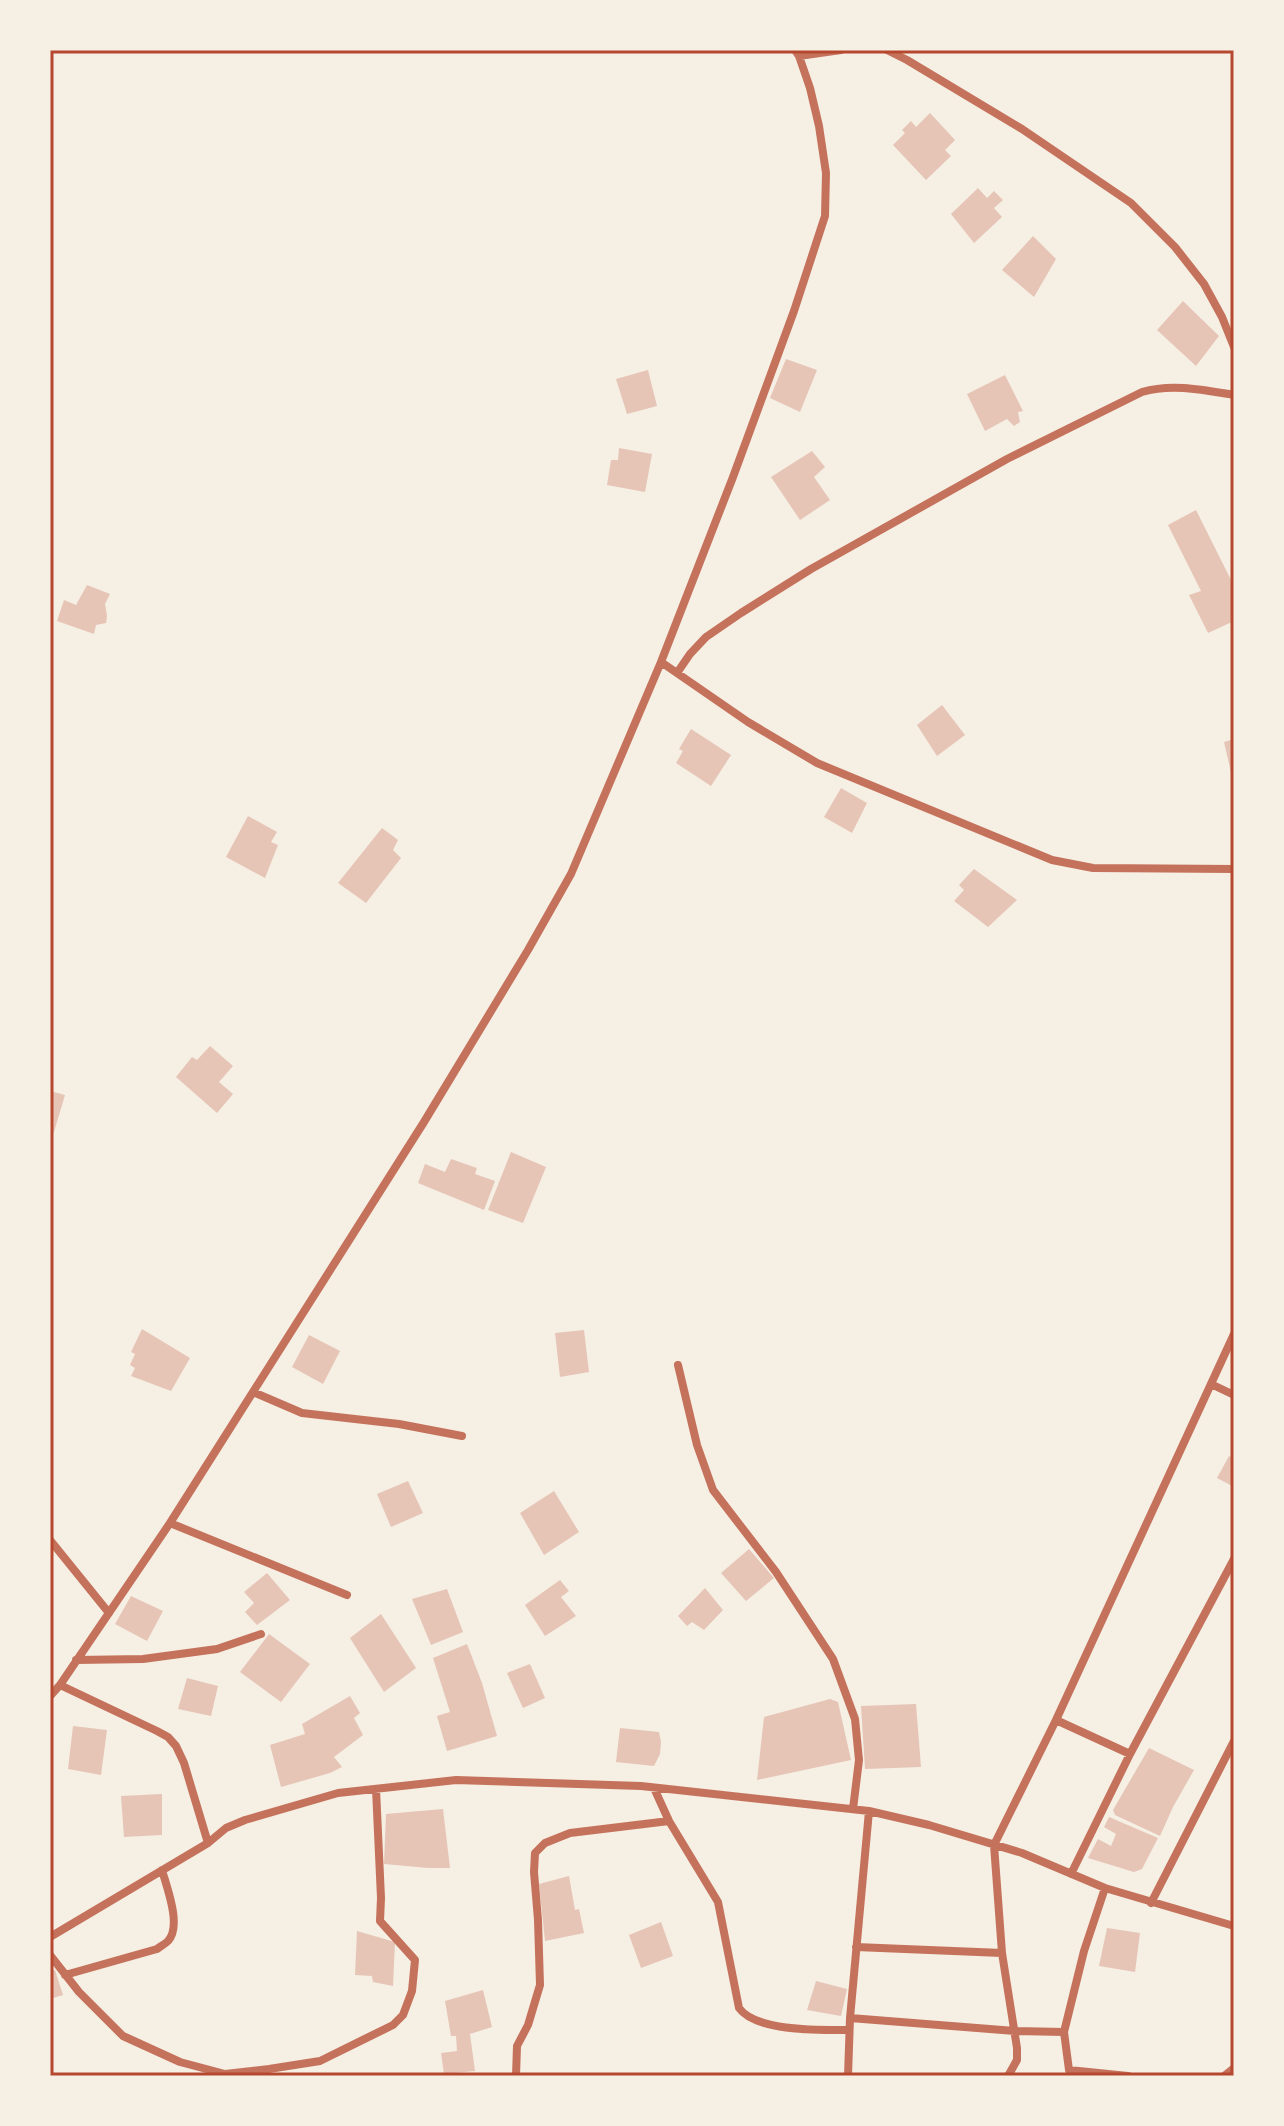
<svg xmlns="http://www.w3.org/2000/svg" width="1284" height="2126" font-family="Figtree,sans-serif">
<style>
.building{fill:#e6c5b7}
.lines{fill:none;stroke-linecap:round;stroke-linejoin:round}
.minor{stroke:#c5725c;stroke-width:8}
.neatline{fill:none;stroke:#b5482f;stroke-width:3}
</style>
<rect width="100%" height="100%" fill="#f6efe4"/>
<path class="building" d="M 930,113 L 955,140 L 945,150 L 951,156 L 926,180 L 893,145 L 905,133 L 902,130 L 911,121 L 916,127 Z
M 978,188 L 987,198 L 994,191 L 1003,200 L 994,208 L 1002,217 L 974,243 L 951,214 Z
M 1033,236 L 1056,259 L 1034,297 L 1002,270 Z
M 1183,301 L 1219,336 L 1196,366 L 1157,330 Z
M 786,359 L 817,370 L 800,412 L 770,398 Z
M 648,370 L 657,406 L 627,414 L 616,379 Z
M 1005,375 L 1023,411 L 1018,412 L 1020,422 L 1014,426 L 1007,419 L 985,431 L 967,394 Z
M 619,448 L 652,454 L 645,492 L 607,485 L 611,460 L 618,460 Z
M 812,451 L 825,467 L 814,477 L 830,500 L 800,520 L 771,477 Z
M 1196,510 L 1234,586 L 1234,621 L 1208,633 L 1189,595 L 1201,591 L 1168,525 Z
M 87,585 L 110,594 L 105,604 L 107,616 L 106,623 L 96,625 L 94,634 L 57,621 L 64,600 L 76,605 Z
M 942,705 L 965,735 L 937,756 L 917,725 Z
M 691,729 L 731,755 L 711,786 L 676,763 L 683,751 L 679,749 Z
M 1234,739 L 1234,781 L 1233,781 L 1224,742 Z
M 841,788 L 867,803 L 852,833 L 824,817 Z
M 248,816 L 277,832 L 271,842 L 278,845 L 265,878 L 226,857 Z
M 382,828 L 398,840 L 393,850 L 401,858 L 366,903 L 338,883 Z
M 974,869 L 1017,900 L 988,927 L 954,901 L 964,890 L 959,885 Z
M 210,1046 L 233,1066 L 219,1082 L 233,1094 L 217,1113 L 176,1077 L 192,1057 L 197,1060 Z
M 50,1091 L 65,1095 L 51,1142 L 50,1142 Z
M 511,1152 L 546,1167 L 523,1223 L 488,1210 Z
M 451,1159 L 477,1168 L 475,1174 L 495,1181 L 484,1210 L 418,1183 L 425,1164 L 445,1172 Z
M 142,1329 L 190,1358 L 171,1391 L 131,1376 L 135,1368 L 130,1365 L 135,1354 L 131,1352 Z
M 584,1330 L 589,1372 L 560,1377 L 555,1333 Z
M 309,1335 L 340,1351 L 323,1384 L 292,1367 Z
M 1229,1456 L 1234,1459 L 1234,1487 L 1217,1478 Z
M 408,1481 L 423,1513 L 391,1527 L 377,1494 Z
M 554,1491 L 579,1532 L 544,1555 L 520,1513 Z
M 749,1549 L 774,1578 L 746,1601 L 721,1573 Z
M 267,1573 L 290,1600 L 257,1625 L 245,1612 L 254,1603 L 244,1592 Z
M 560,1580 L 569,1591 L 561,1597 L 576,1616 L 545,1636 L 525,1605 Z
M 705,1588 L 723,1610 L 704,1630 L 692,1622 L 687,1626 L 678,1616 Z
M 447,1589 L 463,1632 L 431,1645 L 412,1599 Z
M 131,1596 L 163,1611 L 147,1641 L 115,1624 Z
M 381,1614 L 416,1668 L 384,1692 L 350,1638 Z
M 269,1634 L 310,1664 L 281,1702 L 240,1672 Z
M 467,1644 L 482,1683 L 497,1736 L 447,1751 L 437,1716 L 450,1712 L 433,1658 Z
M 530,1664 L 545,1698 L 523,1708 L 507,1673 Z
M 187,1678 L 218,1686 L 211,1716 L 178,1709 Z
M 350,1696 L 360,1713 L 354,1718 L 363,1735 L 334,1757 L 342,1767 L 330,1773 L 281,1787 L 270,1745 L 305,1734 L 302,1724 Z
M 830,1699 L 838,1702 L 851,1760 L 757,1780 L 764,1717 Z
M 916,1704 L 921,1767 L 865,1769 L 861,1706 Z
M 73,1726 L 107,1730 L 101,1775 L 68,1769 Z
M 620,1728 L 659,1732 L 661,1742 L 660,1754 L 654,1766 L 616,1762 Z
M 1149,1748 L 1194,1770 L 1173,1807 L 1160,1836 L 1115,1815 L 1113,1810 Z
M 162,1794 L 162,1835 L 124,1837 L 121,1796 Z
M 443,1809 L 450,1868 L 428,1868 L 384,1864 L 386,1814 Z
M 1109,1817 L 1158,1838 L 1142,1869 L 1134,1872 L 1088,1858 L 1098,1839 L 1111,1846 L 1116,1834 L 1104,1827 Z
M 569,1876 L 575,1910 L 579,1909 L 584,1933 L 545,1941 L 539,1884 Z
M 661,1922 L 673,1956 L 641,1968 L 629,1935 Z
M 1107,1928 L 1140,1933 L 1135,1972 L 1099,1966 Z
M 357,1931 L 395,1942 L 393,1986 L 373,1982 L 372,1976 L 355,1975 Z
M 55,1970 L 63,1995 L 50,1999 L 50,1971 Z
M 816,1981 L 847,1989 L 841,2016 L 807,2010 Z
M 483,1990 L 492,2027 L 470,2034 L 475,2071 L 444,2074 L 441,2053 L 457,2051 L 456,2036 L 451,2036 L 445,2001 Z"/>
<g class="lines">
<path class="minor" d="M 887,50 L 907,60 L 1022,129 L 1131,203 L 1175,247 L 1204,284 L 1222,317 L 1234,347
M 799,56 L 841,50
M 661,662 L 748,722 L 817,763 L 1052,860 L 1093,868 L 1234,869
M 677,673 L 690,654 L 706,637 L 741,613 L 811,569 L 1007,459 L 1142,392 C 1172,383 1204,390 1234,395
M 678,1365 L 697,1445 L 713,1490 L 776,1572 L 833,1659 L 855,1719 L 859,1760 L 853,1809
M 1211,1384 L 1234,1395
M 253,1392 L 302,1413 L 399,1424 L 462,1436
M 170,1523 L 347,1595
M 50,1540 L 109,1613
M 76,1660 L 143,1659 L 217,1649 L 261,1634
M 60,1685 L 157,1731 L 168,1737 L 176,1746 L 184,1763 L 208,1843
M 50,1696 L 60,1685 L 170,1523 L 424,1122 L 528,950 L 571,874 L 661,662 L 733,477 L 794,311 L 825,216 L 826,173 L 819,126 L 810,88 L 799,56 L 795,50
M 1056,1720 L 1130,1754
M 654,1788 L 669,1821 L 718,1902 L 739,2008 C 756,2032 822,2030 849,2030
M 1071,1874 L 1130,1754 L 1234,1559
M 1105,1888 L 1084,1951 L 1064,2032 L 1069,2070 L 1128,2076
M 1151,1903 L 1234,1741
M 50,1937 L 208,1843 L 226,1828 L 245,1820 L 338,1793 L 456,1780 L 641,1786 L 869,1811 L 929,1825 L 1022,1853 L 1105,1888 L 1234,1926
M 856,1947 L 1002,1953
M 50,1955 L 79,1992 L 123,2036 L 180,2062 L 225,2074 L 269,2069 L 320,2061 L 393,2025 L 403,2015 L 412,1991 L 415,1960 L 380,1921 L 381,1898 L 376,1789
M 65,1975 L 157,1949 C 161,1946 165,1944 168,1941 C 182,1926 167,1888 162,1870
M 850,2018 L 1015,2031 L 1064,2032
M 516,2076 L 517,2046 L 528,2025 L 540,1985 L 538,1920 L 534,1872 L 535,1853 L 545,1843 L 570,1833 L 669,1821
M 848,2076 L 850,2018 L 869,1811
M 1008,2076 L 1017,2060 L 1017,2048 L 1002,1953 L 994,1845 L 1056,1720 L 1234,1334
M 1224,2076 L 1234,2068"/>
</g>
<rect width="1284" height="2126" fill="none" stroke="#f6efe4" stroke-width="104"/>
<rect x="52" y="52" width="1180" height="2022" class="neatline"/>
</svg>
